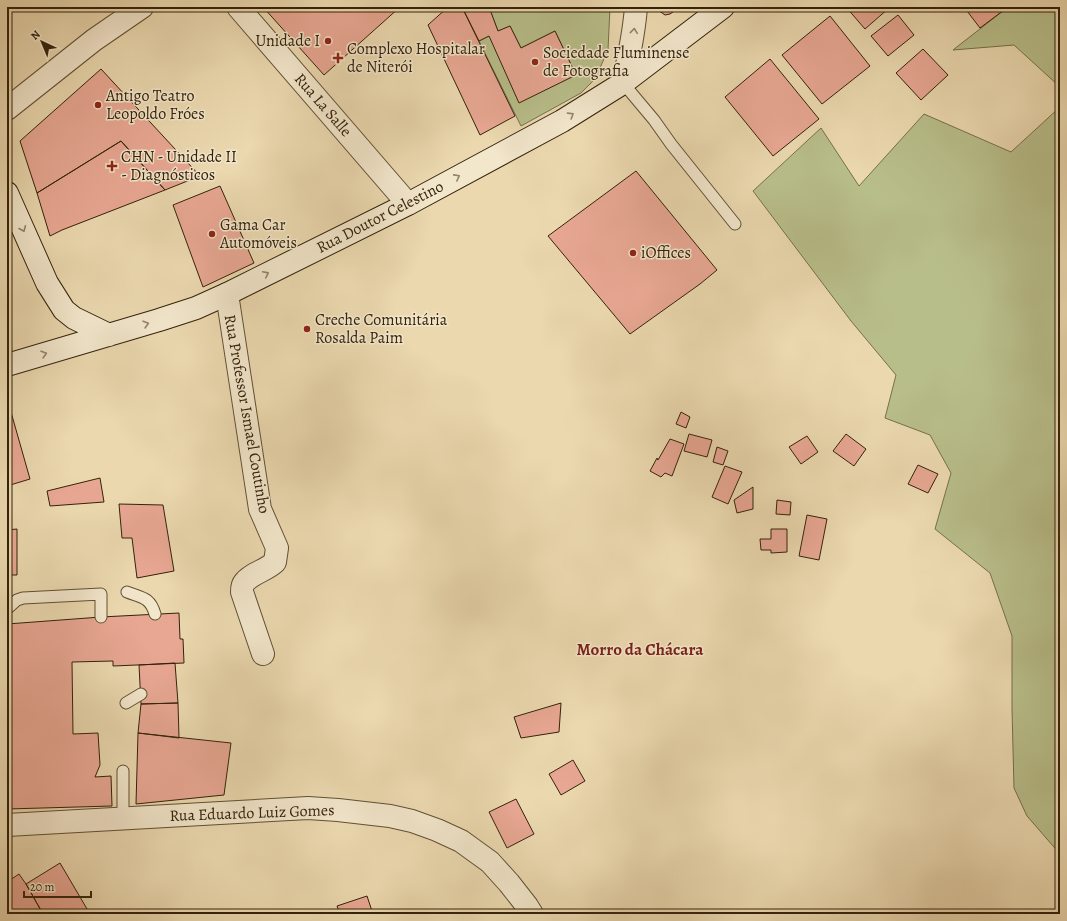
<svg xmlns="http://www.w3.org/2000/svg" width="1067" height="921" font-family="Alegreya,serif">
<style>
.green{fill:#b8be8a;stroke:#76704a}
.building{fill:#e8a793;stroke:#33220b}
.lines{fill:none;stroke-linecap:round;stroke-linejoin:round}
.service-casing{stroke:#615034;stroke-width:13}
.minor-casing{stroke:#615034;stroke-width:24}
.tertiary-casing{stroke:#615034;stroke-width:24}
.secondary-casing{stroke:#33220b;stroke-width:24}
.service{stroke:#f2e6cb;stroke-width:11}
.minor{stroke:#f2e6cb;stroke-width:22}
.tertiary{stroke:#f2e6cb;stroke-width:22}
.secondary{stroke:#f2e6cb;stroke-width:22}
.oneway{stroke:#92846b}
.poi-dot{fill:#8f2418;stroke:#f2e6cb;stroke-width:1.5}
.labels{text-anchor:middle;dominant-baseline:central;stroke-width:3;stroke-linejoin:round;paint-order:stroke}
.poi-label{font-size:16px;fill:#33220b;stroke:#f2e6cb;text-anchor:start}
.street-label{font-size:16px;fill:#33220b;stroke:#f2e6cb}
.neighbourhood-label{font-size:17px;font-weight:bold;fill:#7a1f14;stroke:#f2e6cb}
</style>
<rect width="100%" height="100%" fill="#ebd8af"/>
<filter id="stains"><feTurbulence type="fractalNoise" baseFrequency=".005" numOctaves="4"/><feColorMatrix values="0 0 0 0 .2 0 0 0 0 .09 0 0 0 0 .02 0 0 0 .5 -.17"/></filter>
<radialGradient id="worn" r=".72"><stop offset=".6" stop-color="#630" stop-opacity="0"/><stop offset="1" stop-color="#630" stop-opacity=".3"/></radialGradient>
<path class="green" d="M 489,7 L 610,7 L 608,50 L 595,79 L 581,93 L 521,126 L 479,41 L 489,36 L 576,75 L 555,31 L 521,48 L 510,26 L 498,31 Z
M 1008,7 L 1060,7 L 1060,87 L 1014,45 L 953,50 Z
M 1060,107 L 1060,854 L 1027,816 L 1014,788 L 1012,709 L 1012,636 L 990,573 L 935,529 L 951,473 L 930,435 L 885,418 L 896,375 L 851,321 L 753,191 L 821,128 L 859,186 L 924,114 L 1011,152 Z"/>
<path class="building" d="M 263,7 L 400,7 L 324,75 Z
M 448,7 L 462,7 L 515,116 L 480,135 L 428,25 Z
M 462,7 L 489,7 L 498,31 L 510,26 L 521,48 L 555,31 L 576,75 L 519,103 L 489,36 L 479,41 Z
M 655,7 L 680,7 L 670,14 L 665,15 L 655,8 Z
M 846,7 L 887,7 L 889,8 L 865,29 Z
M 964,7 L 1008,7 L 980,28 Z
M 898,15 L 914,35 L 888,56 L 871,36 Z
M 830,16 L 870,66 L 822,104 L 782,55 Z
M 923,49 L 948,75 L 921,100 L 896,73 Z
M 770,59 L 819,119 L 773,156 L 725,97 Z
M 101,69 L 200,176 L 165,190 L 121,141 L 37,193 L 20,141 Z
M 121,141 L 165,190 L 62,230 L 50,236 L 37,193 Z
M 636,171 L 717,270 L 700,284 L 630,334 L 548,236 Z
M 220,186 L 254,263 L 203,287 L 173,205 Z
M 7,398 L 30,479 L 7,486 Z
M 681,412 L 690,417 L 686,428 L 676,424 Z
M 689,434 L 712,440 L 707,457 L 684,451 Z
M 846,434 L 866,449 L 854,466 L 833,451 Z
M 807,436 L 818,452 L 801,464 L 789,447 Z
M 670,439 L 684,444 L 672,476 L 665,473 L 661,477 L 650,471 L 657,458 L 658,460 Z
M 717,447 L 728,451 L 723,465 L 713,462 Z
M 918,465 L 938,474 L 928,493 L 908,484 Z
M 725,466 L 742,472 L 728,504 L 712,497 Z
M 100,478 L 104,502 L 50,506 L 47,491 Z
M 753,487 L 753,509 L 737,513 L 734,500 Z
M 777,500 L 791,502 L 790,515 L 776,514 Z
M 119,504 L 163,505 L 174,571 L 137,578 L 132,538 L 122,538 Z
M 807,515 L 827,519 L 819,560 L 799,556 Z
M 17,529 L 17,575 L 7,575 L 7,530 Z
M 771,529 L 787,529 L 787,552 L 771,553 L 771,550 L 761,550 L 760,539 L 771,539 Z
M 179,613 L 180,639 L 183,639 L 184,663 L 113,666 L 113,661 L 72,662 L 73,734 L 98,733 L 100,765 L 95,777 L 111,776 L 112,806 L 7,809 L 7,624 L 101,617 Z
M 175,663 L 178,703 L 141,704 L 139,665 Z
M 178,703 L 179,738 L 138,733 L 141,704 Z
M 561,703 L 559,732 L 521,738 L 514,717 Z
M 138,733 L 231,743 L 224,795 L 136,804 Z
M 573,760 L 585,781 L 561,795 L 549,774 Z
M 516,799 L 534,834 L 507,848 L 489,812 Z
M 60,863 L 90,914 L 43,914 L 26,884 Z
M 19,874 L 26,884 L 43,914 L 7,914 L 7,882 Z
M 367,896 L 373,914 L 340,914 L 337,906 Z"/>
<g class="lines">
<defs>
<path id="service" d="M 623,83 L 654,120 L 671,144 L 735,224
M 127,592 C 142,598 150,597 155,614
M 7,609 L 17,600 L 23,598 L 101,594 L 101,617
M 126,703 L 141,694
M 123,818 L 123,771"/>
<path id="minor" d="M 238,7 L 408,204
M 7,109 L 94,40 L 142,7
M 227,294 L 260,509 L 277,548 L 275,562 C 267,570 250,574 244,583 C 242,585 242,589 242,592 L 263,654"/>
<path id="tertiary" d="M 623,83 C 629,57 634,33 636,7
M 7,825 L 308,808 L 338,810 L 390,816 L 412,821 L 437,830 L 461,841 L 490,862 L 509,883 L 527,906 L 532,914"/>
<path id="secondary" d="M 7,193 L 47,283 L 64,310 L 74,318 L 109,335
M 7,365 L 159,320 L 196,308 L 227,294 L 408,204 L 562,121 L 623,83 L 723,7"/>
</defs>
<use href="#service" class="service-casing"/>
<use href="#minor" class="minor-casing"/>
<use href="#tertiary" class="tertiary-casing"/>
<use href="#secondary" class="secondary-casing"/>
<use href="#service" class="service"/>
<use href="#minor" class="minor"/>
<use href="#tertiary" class="tertiary"/>
<use href="#secondary" class="secondary"/>
</g>
<defs><path id="oneway-chevron" d="M-2-3.5L2.5 0L-2 3.5" fill="none" stroke-width="1.6" stroke-linecap="round" stroke-linejoin="round"/></defs>
<g class="oneway">
<use href="#oneway-chevron" transform="translate(634 31) rotate(-84)"/>
<use href="#oneway-chevron" transform="translate(571 115) rotate(-32)"/>
<use href="#oneway-chevron" transform="translate(457 177) rotate(-28)"/>
<use href="#oneway-chevron" transform="translate(23 229) rotate(67)"/>
<use href="#oneway-chevron" transform="translate(266 274) rotate(-26)"/>
<use href="#oneway-chevron" transform="translate(146 324) rotate(-16)"/>
<use href="#oneway-chevron" transform="translate(44 354) rotate(-16)"/>
</g>
<g class="poi-dot">
<circle cx="328" cy="41" r="4"/>
<path d="M336 52h4v4h4v4h-4v4h-4v-4h-4v-4h4z"/>
<circle cx="535" cy="62" r="4"/>
<circle cx="98" cy="105" r="4"/>
<path d="M110 160h4v4h4v4h-4v4h-4v-4h-4v-4h4z"/>
<circle cx="212" cy="234" r="4"/>
<circle cx="633" cy="253" r="4"/>
<circle cx="307" cy="329" r="4"/>
</g>
<g class="labels">
<g class="poi-label">
<text x="320" y="41" text-anchor="end">Unidade I</text>
<text x="347" y="49">Complexo Hospitalar<tspan x="347" dy="18">de Niterói</tspan></text>
<text x="543" y="53">Sociedade Fluminense<tspan x="543" dy="18">de Fotografia</tspan></text>
<text x="106" y="96">Antigo Teatro<tspan x="106" dy="18">Leopoldo Fróes</tspan></text>
<text x="121" y="157">CHN - Unidade II<tspan x="121" dy="18">- Diagnósticos</tspan></text>
<text x="220" y="225">Gama Car<tspan x="220" dy="18">Automóveis</tspan></text>
<text x="641" y="253">iOffices</text>
<text x="315" y="320">Creche Comunitária<tspan x="315" dy="18">Rosalda Paim</tspan></text>
</g>
<g class="street-label">
<text transform="translate(323 105) rotate(49)">Rua La Salle</text>
<text transform="translate(380 217) rotate(-27)">Rua Doutor Celestino</text>
<text transform="translate(247 414) rotate(80)">Rua Professor Ismael Coutinho</text>
<text transform="translate(252 813) rotate(-2)">Rua Eduardo Luiz Gomes</text>
</g>
<g class="neighbourhood-label">
<text x="640" y="649">Morro da Chácara</text>
</g>
</g>
<rect width="1067" height="921" fill="none" stroke="#ebd8af" stroke-width="24"/>
<rect x="8" y="8" width="1051" height="905" fill="none" stroke="#33220b" stroke-width="2"/>
<rect x="12" y="12" width="1043" height="897" fill="none" stroke="#33220b"/>
<g transform="translate(42 42) rotate(316)" stroke="#f2e6cb" stroke-width="3" paint-order="stroke">
<path d="M0-3L7 15L0 10L-7 15Z" fill="#33220b"/>
<text y="-6" font-size="11" font-weight="bold" text-anchor="middle" fill="#33220b">N</text>
</g>
<path d="M24 891v6h67v-6" fill="none" stroke="#33220b" stroke-width="2"/>
<text x="30" y="891" font-size="12" fill="#33220b" stroke="#f2e6cb" stroke-width="3" paint-order="stroke">20 m</text>
<rect width="100%" height="100%" filter="url(#stains)"/>
<rect width="100%" height="100%" fill="url(#worn)"/>
</svg>
